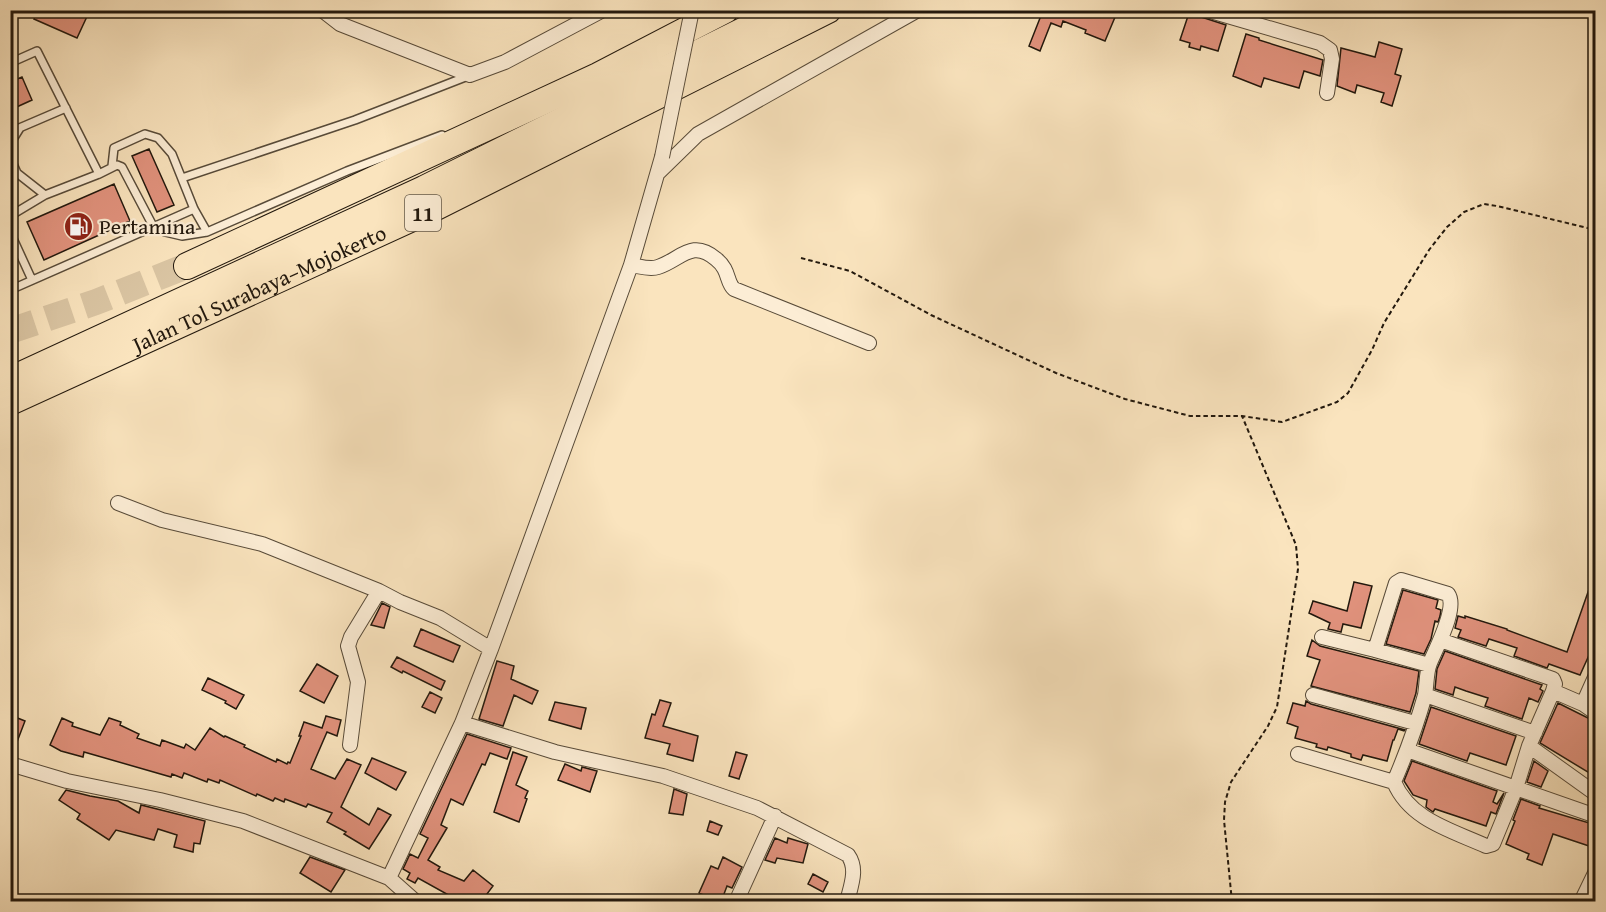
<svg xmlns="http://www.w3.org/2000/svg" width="1606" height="912" font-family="'Gentium Book Plus',serif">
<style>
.building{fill:#e1927d;stroke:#22180d;stroke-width:1.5}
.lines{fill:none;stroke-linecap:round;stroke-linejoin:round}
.motorway-tunnel{stroke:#dac5a3;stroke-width:26;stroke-dasharray:26 13;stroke-linecap:butt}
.service-casing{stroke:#584b39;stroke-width:10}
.minor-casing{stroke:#584b39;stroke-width:16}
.motorway-casing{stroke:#22180d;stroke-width:28}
.path{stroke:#22180d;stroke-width:2;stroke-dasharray:4.5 3;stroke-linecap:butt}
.service{stroke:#fcedd5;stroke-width:7}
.minor{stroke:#fcedd5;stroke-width:14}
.motorway{stroke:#fae4be;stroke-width:26}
.minor-bridge-casing{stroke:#584b39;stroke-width:16;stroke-linecap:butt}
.minor-bridge{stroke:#fcedd5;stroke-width:14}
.labels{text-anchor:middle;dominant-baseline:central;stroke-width:4.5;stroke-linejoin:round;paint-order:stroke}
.shield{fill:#fcedd5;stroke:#635849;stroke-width:1.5}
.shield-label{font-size:21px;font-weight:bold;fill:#22180d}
.poi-label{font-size:22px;fill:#22180d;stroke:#fcedd5;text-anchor:start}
.street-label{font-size:22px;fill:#22180d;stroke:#fcedd5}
</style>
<rect width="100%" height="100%" fill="#fae4be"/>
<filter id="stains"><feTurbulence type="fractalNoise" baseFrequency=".00333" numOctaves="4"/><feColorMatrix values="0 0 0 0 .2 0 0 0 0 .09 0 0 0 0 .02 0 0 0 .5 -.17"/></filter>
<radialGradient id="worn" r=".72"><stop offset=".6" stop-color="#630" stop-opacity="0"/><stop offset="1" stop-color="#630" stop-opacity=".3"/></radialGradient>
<path class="building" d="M 38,10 L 90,10 L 77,38 L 34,19 Z
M 1038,10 L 1118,10 L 1105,41 L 1085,33 L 1086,30 L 1063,21 L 1061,27 L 1051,23 L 1040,51 L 1029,46 L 1042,13 Z
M 1189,13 L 1226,25 L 1218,51 L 1201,46 L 1200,50 L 1189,47 L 1190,43 L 1180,40 Z
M 1246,34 L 1259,38 L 1259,40 L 1323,60 L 1320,76 L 1304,71 L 1299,88 L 1264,78 L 1261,87 L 1233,76 Z
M 1379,42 L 1402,49 L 1395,74 L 1401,76 L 1392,106 L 1381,102 L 1384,93 L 1357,85 L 1355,93 L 1337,86 L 1341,48 L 1375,57 Z
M 22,77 L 32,100 L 10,110 L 10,82 Z
M 149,149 L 174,205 L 157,212 L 132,156 Z
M 114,184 L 130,221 L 44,260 L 27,222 Z
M 1594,575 L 1596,627 L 1591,641 L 1595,642 L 1580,675 L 1549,664 L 1547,668 L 1514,656 L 1517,648 L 1489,639 L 1486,646 L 1458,637 L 1461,630 L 1455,628 L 1458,616 L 1465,618 L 1465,616 L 1507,629 L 1507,630 L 1567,652 Z
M 1354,582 L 1372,586 L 1361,628 L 1343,624 L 1341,632 L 1328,629 L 1330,623 L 1309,613 L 1313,601 L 1347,611 Z
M 1403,590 L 1438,600 L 1436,608 L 1441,610 L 1440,616 L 1438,622 L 1435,621 L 1431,639 L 1424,654 L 1386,644 Z
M 382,603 L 390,607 L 384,628 L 371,625 Z
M 421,629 L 460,646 L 453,662 L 414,646 Z
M 1312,640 L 1320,646 L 1419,671 L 1416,693 L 1410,712 L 1311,686 L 1320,660 L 1307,656 Z
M 1445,651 L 1542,685 L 1540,689 L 1543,691 L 1538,702 L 1529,698 L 1522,719 L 1485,706 L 1488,698 L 1466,691 L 1455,687 L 1453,695 L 1435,689 L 1437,669 Z
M 397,657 L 445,681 L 441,690 L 403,671 L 402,673 L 391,667 Z
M 497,661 L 514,666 L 511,679 L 538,691 L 532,704 L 514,695 L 503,726 L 479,719 Z
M 317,664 L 338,676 L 324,703 L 300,691 Z
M 208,678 L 244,695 L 236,709 L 225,703 L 226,701 L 202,690 Z
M 430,692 L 442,698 L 435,713 L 422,707 Z
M 660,700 L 671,703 L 663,726 L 698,736 L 693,761 L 667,754 L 670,744 L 645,738 L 652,714 L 655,715 Z
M 1306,701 L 1311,704 L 1405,730 L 1404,731 L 1398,729 L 1394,740 L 1393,740 L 1387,761 L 1363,755 L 1361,760 L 1351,757 L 1351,754 L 1328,747 L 1327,750 L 1316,747 L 1317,744 L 1295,738 L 1298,727 L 1287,723 L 1293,703 L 1305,706 Z
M 555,702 L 586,708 L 581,729 L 549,720 Z
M 1558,703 L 1596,722 L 1596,777 L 1540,743 Z
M 1431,707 L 1516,736 L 1506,765 L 1470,753 L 1467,761 L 1419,744 Z
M 10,715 L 25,721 L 12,755 L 10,755 Z
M 326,716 L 341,720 L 337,736 L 327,732 L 311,769 L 335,779 L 347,759 L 361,765 L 341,807 L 369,825 L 378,808 L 391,815 L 369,849 L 344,834 L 346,832 L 327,822 L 332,813 L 308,804 L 306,807 L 285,799 L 284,802 L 275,798 L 273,801 L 257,794 L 256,796 L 220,780 L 219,783 L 208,779 L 207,782 L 184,773 L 182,778 L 172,774 L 171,777 L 84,752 L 83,757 L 61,751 L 50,745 L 62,718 L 73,723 L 72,726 L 100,735 L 109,718 L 121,722 L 120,725 L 139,734 L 137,738 L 160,746 L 162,740 L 184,748 L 186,744 L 195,750 L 210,728 L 224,737 L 225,736 L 245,745 L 244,747 L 276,762 L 277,759 L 287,764 L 288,762 L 290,763 L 301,736 L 299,736 L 304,722 L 322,728 Z
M 467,734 L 511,748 L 507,759 L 490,753 L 485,765 L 482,764 L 463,805 L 451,799 L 441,825 L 447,828 L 428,860 L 440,867 L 438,870 L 464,881 L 473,870 L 493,886 L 481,902 L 461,902 L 418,878 L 415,883 L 407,879 L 410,873 L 403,869 L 410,854 L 418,858 L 428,838 L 420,834 Z
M 513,752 L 527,757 L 516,785 L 528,791 L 525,798 L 527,799 L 519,822 L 494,812 Z
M 736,752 L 747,755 L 739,779 L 729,776 Z
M 372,758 L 406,772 L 396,790 L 365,773 Z
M 1412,761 L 1497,791 L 1493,802 L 1497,804 L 1504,793 L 1496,814 L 1491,812 L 1486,826 L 1435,809 L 1433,812 L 1426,807 L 1427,800 L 1413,795 L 1404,781 Z
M 1534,761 L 1548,771 L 1541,787 L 1527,782 Z
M 565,764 L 581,771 L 582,767 L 597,771 L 590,792 L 558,780 Z
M 674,789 L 687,794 L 683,815 L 669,813 Z
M 66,790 L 90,796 L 118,801 L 139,813 L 141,805 L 205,821 L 200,844 L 194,843 L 193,852 L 174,847 L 177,835 L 158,829 L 154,840 L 116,830 L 109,840 L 77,819 L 80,814 L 59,800 Z
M 1521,799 L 1540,806 L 1539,808 L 1596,825 L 1596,843 L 1590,841 L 1589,846 L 1553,834 L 1542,865 L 1527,859 L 1529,854 L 1506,844 L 1515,821 L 1513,820 Z
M 710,821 L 722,826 L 718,835 L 707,831 Z
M 775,838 L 787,843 L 788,838 L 808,844 L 803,863 L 777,858 L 775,863 L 765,860 Z
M 310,857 L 345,870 L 331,892 L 300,873 Z
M 723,857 L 742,867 L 732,888 L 727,886 L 721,902 L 718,902 L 699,893 L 711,866 L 718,869 Z
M 813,874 L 828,882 L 823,892 L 808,884 Z"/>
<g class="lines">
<path class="motorway-tunnel" d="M 10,331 L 96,302 L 187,266"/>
<defs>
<path id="service" d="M 10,63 L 37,51 L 99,174
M 10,132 L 66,108
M 10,144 L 20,128
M 10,157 L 17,173
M 112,166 L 114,148 L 145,134 L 158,138 L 172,154 L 194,209 L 207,232
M 10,171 L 17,173 L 45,195 L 99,174 L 117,165 L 122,167 L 153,226 L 165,232 L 182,236 L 207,232 L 347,171 L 442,135
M 182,178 L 355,120 L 468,76
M 10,216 L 45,195
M 10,232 L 32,280
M 10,290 L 194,209"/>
<path id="minor" d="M 322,10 L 340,24 L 470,75 L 505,62 L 603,10
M 1207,10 L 1320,43 L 1330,50 L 1332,59 L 1327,93
M 659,172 L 698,134 L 918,10
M 631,265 C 639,266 649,270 658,267 C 680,260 692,238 716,259 C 730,270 726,282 734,289 L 869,343
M 118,503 L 162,520 L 262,544 L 379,591 L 400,602 L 440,618 L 491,649
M 1322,637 L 1375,650 L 1429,665
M 1553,691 L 1583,704 L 1596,713
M 1313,695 L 1415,723
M 1425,695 L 1535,733
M 1583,704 L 1596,675
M 462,723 L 555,752 L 663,776 L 757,808 L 848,855 C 858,869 851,885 847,902
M 350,745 L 358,682 L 348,646 L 351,637 L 379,591
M 1529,746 L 1596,794
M 1407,750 L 1596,816
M 1298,754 L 1394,782 C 1406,754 1417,724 1425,695 C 1427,684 1426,673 1430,663 C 1436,648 1458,608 1448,594 L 1401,580 L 1396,583 L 1375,650
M 10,764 L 67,781 L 160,800 L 243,821 L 389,878 L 416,902
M 1394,782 C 1410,820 1451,830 1486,846 L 1493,844 L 1516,788 L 1529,746 L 1553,691 L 1555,684 L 1553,679 L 1440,640
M 389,878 L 462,723 L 491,649 L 631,265 L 662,157
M 736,902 L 775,816
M 1581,902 L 1596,871"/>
<g id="motorway">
<path d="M 187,266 L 598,76 L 725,10"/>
<path d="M 10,380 L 424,189 L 785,10"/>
<path id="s1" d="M 10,402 L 432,209 L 828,10"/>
</g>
</defs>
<use href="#service" class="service-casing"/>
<use href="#minor" class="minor-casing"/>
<use href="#motorway" class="motorway-casing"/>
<path class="path" d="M 801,258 L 850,271 L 931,315 L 1056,373 L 1125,399 L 1190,416 L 1242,416 L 1282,422 L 1337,402 L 1348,393 L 1372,350 L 1384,323 L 1429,250 L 1447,227 L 1464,212 L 1484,204 L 1497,206 L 1596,230
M 1232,902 L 1224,820 L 1225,802 L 1231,782 L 1268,726 L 1277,707 L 1298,569 L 1296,545 L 1242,416"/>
<use href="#service" class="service"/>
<use href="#minor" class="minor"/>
<use href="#motorway" class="motorway"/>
<defs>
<path id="minor-bridge" d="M 662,157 L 692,10"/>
</defs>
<use href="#minor-bridge" class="minor-bridge-casing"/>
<use href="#minor-bridge" class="minor-bridge"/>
</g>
<defs>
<symbol id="fuel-disc" viewBox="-11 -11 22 22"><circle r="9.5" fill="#8f2418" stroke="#fcedd5"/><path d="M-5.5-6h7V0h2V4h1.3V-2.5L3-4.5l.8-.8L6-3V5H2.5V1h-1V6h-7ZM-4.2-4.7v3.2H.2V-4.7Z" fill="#fff"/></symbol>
</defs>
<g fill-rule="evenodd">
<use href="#fuel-disc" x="62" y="210" width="33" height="33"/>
</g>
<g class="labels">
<rect class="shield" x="405" y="195" width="36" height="36" rx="4.5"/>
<g class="shield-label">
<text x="423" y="213">11</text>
</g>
<g class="poi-label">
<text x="99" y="226">Pertamina</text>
</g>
<g class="street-label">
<text stroke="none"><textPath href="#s1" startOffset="274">Jalan Tol Surabaya–Mojokerto</textPath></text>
</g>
</g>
<rect width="1606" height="912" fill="none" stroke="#fae4be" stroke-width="36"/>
<rect x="12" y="12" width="1582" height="888" fill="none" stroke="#22180d" stroke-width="3"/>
<rect x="18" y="18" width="1570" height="876" fill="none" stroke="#22180d" stroke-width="1.5"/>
<rect width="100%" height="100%" filter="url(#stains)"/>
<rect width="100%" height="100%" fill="url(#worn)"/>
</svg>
